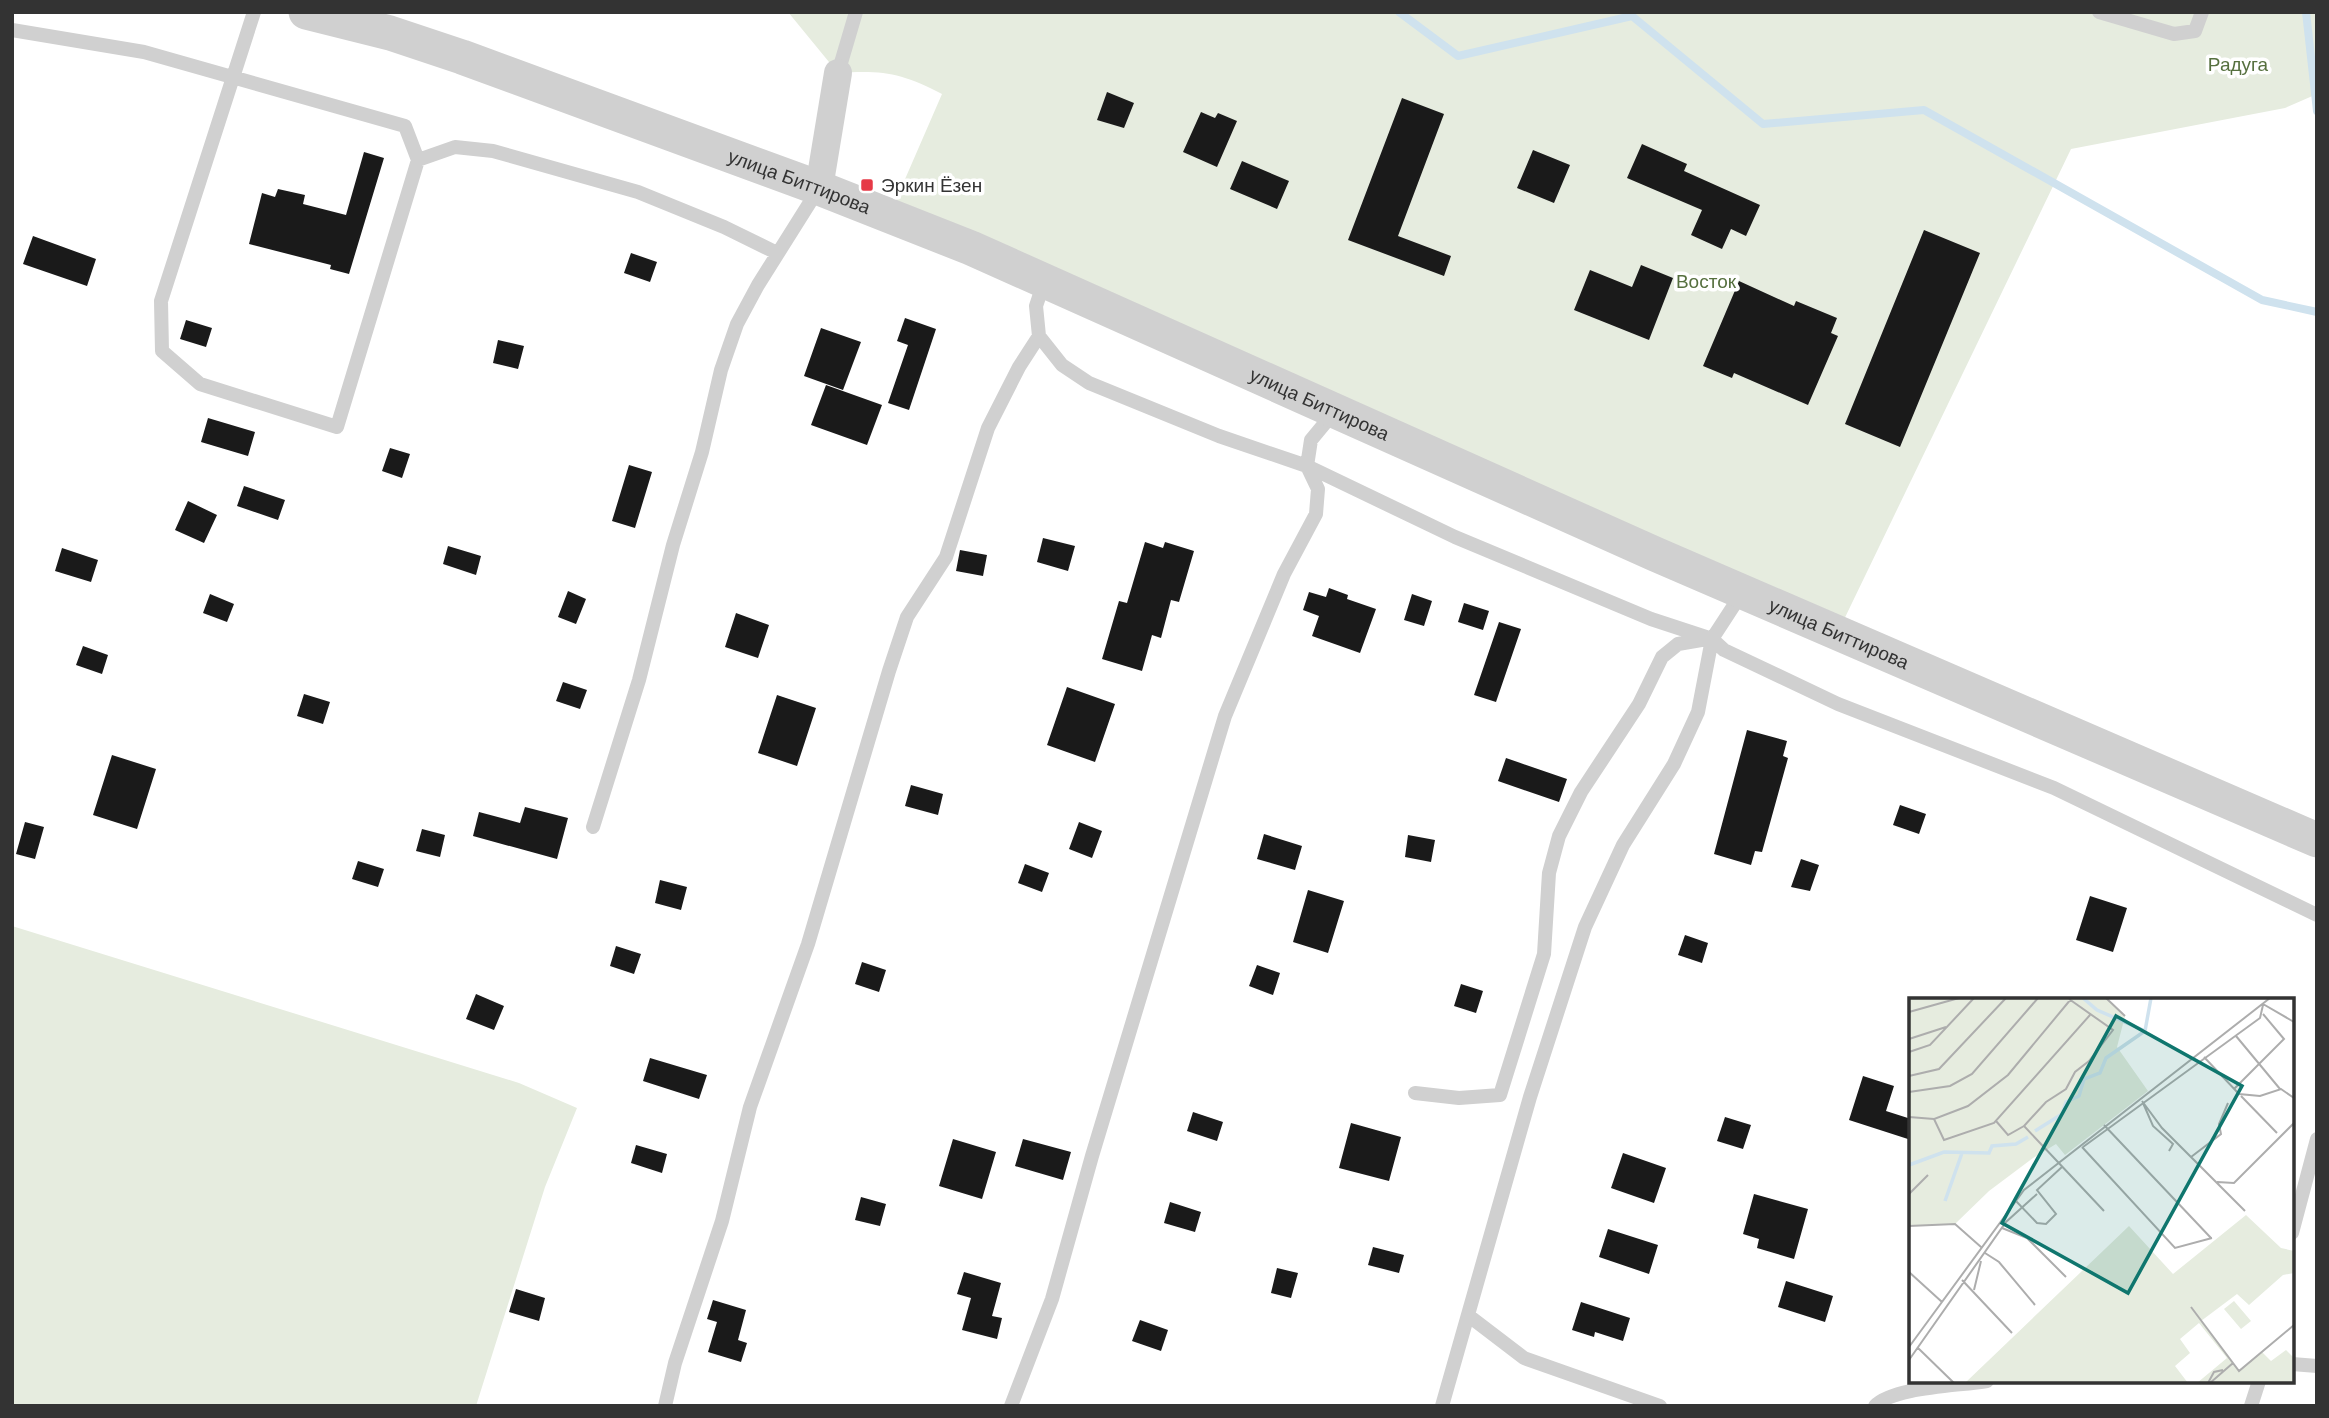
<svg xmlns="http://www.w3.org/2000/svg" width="2329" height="1418" font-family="Helvetica,sans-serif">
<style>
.green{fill:#e6ecdf}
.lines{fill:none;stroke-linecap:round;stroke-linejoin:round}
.stream{stroke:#cfe2ee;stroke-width:8}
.building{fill:#1a1a1a}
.service{stroke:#d0d0d0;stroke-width:14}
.minor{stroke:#d0d0d0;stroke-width:28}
.tertiary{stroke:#d0d0d0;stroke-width:35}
.poi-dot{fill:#e63946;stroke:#fff;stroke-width:2.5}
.labels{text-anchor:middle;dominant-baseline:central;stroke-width:7;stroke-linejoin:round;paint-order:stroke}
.park-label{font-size:19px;fill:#56703f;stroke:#fff}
.street-label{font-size:19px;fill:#333;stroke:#fff}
.poi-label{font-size:19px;fill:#333;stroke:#fff;text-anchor:start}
.inset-river{fill:none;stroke:#cfe2ee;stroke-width:3.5}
.inset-road{fill:none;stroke:#adadad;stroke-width:2}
.view{fill:#0f766e;fill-opacity:0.15;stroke:#0f766e;stroke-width:3.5}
.inset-edge{fill:none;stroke:#333;stroke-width:3.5}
</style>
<rect width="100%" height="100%" fill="#fff"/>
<path class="green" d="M 788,12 L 2317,12 L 2317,94 L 2285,108 L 2071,149 L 1838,632 L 889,216 L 942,94 C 902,73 883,70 838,73 Z
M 12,926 L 519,1083 L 577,1108 L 545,1187 L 476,1406 L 12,1406 Z"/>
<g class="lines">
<path class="stream" d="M 1399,12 L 1458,56 L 1632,16 L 1763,124 L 1924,110 L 2262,300 L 2317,312
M 2306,12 L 2317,111"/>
</g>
<path class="building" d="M 1107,92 L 1134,103 L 1124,128 L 1097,120 Z
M 1402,98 L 1444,114 L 1398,236 L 1451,256 L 1444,276 L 1348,240 Z
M 1201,112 L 1215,118 L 1218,113 L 1237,121 L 1217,167 L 1183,152 Z
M 1642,144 L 1687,164 L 1684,171 L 1760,205 L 1746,236 L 1731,229 L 1722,249 L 1691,235 L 1702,210 L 1627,178 Z
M 1533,150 L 1570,165 L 1554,203 L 1517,188 Z
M 364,152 L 384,158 L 349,274 L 330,269 L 331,265 L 249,244 L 262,193 L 275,197 L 278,189 L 305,195 L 303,204 L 346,215 Z
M 1242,161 L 1289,181 L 1277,209 L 1230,189 Z
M 1924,230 L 1980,253 L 1900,447 L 1845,424 Z
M 33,236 L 96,259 L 87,286 L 23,264 Z
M 631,253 L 657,262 L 650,282 L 624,273 Z
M 1641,265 L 1673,278 L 1649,340 L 1574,310 L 1590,270 L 1632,287 Z
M 1739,281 L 1794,306 L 1796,301 L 1837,318 L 1831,333 L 1838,336 L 1808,405 L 1734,373 L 1732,378 L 1703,366 Z
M 905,318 L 936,329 L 909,410 L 888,403 L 908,345 L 897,341 Z
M 186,320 L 212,328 L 206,347 L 180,339 Z
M 821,328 L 861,342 L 843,390 L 804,376 Z
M 498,340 L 524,346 L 518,369 L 493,363 Z
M 826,385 L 882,405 L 867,445 L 811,425 Z
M 208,418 L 255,432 L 248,456 L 201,442 Z
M 390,448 L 410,454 L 402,478 L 382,471 Z
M 629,465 L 652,472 L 635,528 L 612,521 Z
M 244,486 L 285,500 L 278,520 L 237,506 Z
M 188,501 L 217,515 L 204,543 L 175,530 Z
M 1043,538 L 1075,546 L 1068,571 L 1037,562 Z
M 1145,542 L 1163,548 L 1165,542 L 1194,551 L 1179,602 L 1171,600 L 1161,638 L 1152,635 L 1142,671 L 1102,659 L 1119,601 L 1127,603 Z
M 448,546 L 481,556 L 476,575 L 443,564 Z
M 62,548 L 98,560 L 91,582 L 55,571 Z
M 960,550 L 987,555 L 983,576 L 956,571 Z
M 1329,588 L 1348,595 L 1347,599 L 1376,609 L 1360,653 L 1312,636 L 1319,616 L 1303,610 L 1309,592 L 1326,597 Z
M 568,591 L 586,599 L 576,624 L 558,617 Z
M 210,594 L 234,604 L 227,622 L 203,613 Z
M 1412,594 L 1432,601 L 1424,626 L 1404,620 Z
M 1464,603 L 1489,611 L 1483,630 L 1458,622 Z
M 736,613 L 769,625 L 758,658 L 725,647 Z
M 1499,622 L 1521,629 L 1496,702 L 1474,695 Z
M 83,646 L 108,655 L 102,674 L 76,665 Z
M 563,682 L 587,690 L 580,709 L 556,701 Z
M 1067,687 L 1115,704 L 1095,762 L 1047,745 Z
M 304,694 L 330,702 L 323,724 L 297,716 Z
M 777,695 L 816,708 L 797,766 L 758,753 Z
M 1747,730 L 1787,741 L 1783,756 L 1788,758 L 1762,852 L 1755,851 L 1751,865 L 1714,854 Z
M 112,755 L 156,769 L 137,829 L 93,815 Z
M 1506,758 L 1567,779 L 1559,802 L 1498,781 Z
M 911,785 L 943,794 L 938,815 L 905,806 Z
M 1900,805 L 1926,814 L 1919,834 L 1893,825 Z
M 525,807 L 568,818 L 557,859 L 473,836 L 479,812 L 520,823 Z
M 25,822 L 44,827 L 35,859 L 16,854 Z
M 1079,822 L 1102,831 L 1092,858 L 1069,849 Z
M 422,829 L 445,835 L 440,857 L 416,851 Z
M 1264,834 L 1302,846 L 1295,870 L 1257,859 Z
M 1408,835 L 1435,840 L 1431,862 L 1405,857 Z
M 1801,859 L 1819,865 L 1810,891 L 1791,887 Z
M 358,861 L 384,869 L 378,887 L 352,879 Z
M 1025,864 L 1049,873 L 1042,892 L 1018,883 Z
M 660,880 L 687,887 L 681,910 L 655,903 Z
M 1308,890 L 1344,901 L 1328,953 L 1293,942 Z
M 2090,896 L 2127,908 L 2113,952 L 2076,940 Z
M 1685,935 L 1708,943 L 1702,963 L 1678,955 Z
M 616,946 L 641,954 L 634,974 L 610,966 Z
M 862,962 L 886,970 L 879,992 L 855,984 Z
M 1257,965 L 1280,973 L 1273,995 L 1249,986 Z
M 1461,984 L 1483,991 L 1476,1013 L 1454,1006 Z
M 476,994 L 504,1006 L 494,1030 L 466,1019 Z
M 650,1058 L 707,1075 L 699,1099 L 643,1081 Z
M 1863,1076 L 1894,1086 L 1886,1111 L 1911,1119 L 1911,1140 L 1849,1120 Z
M 1193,1112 L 1223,1122 L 1217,1141 L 1187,1131 Z
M 1725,1117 L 1751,1125 L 1743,1149 L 1717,1141 Z
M 1351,1123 L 1401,1137 L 1389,1181 L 1339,1168 Z
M 953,1139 L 996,1152 L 982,1199 L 939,1186 Z
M 1023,1139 L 1071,1152 L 1063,1180 L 1015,1166 Z
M 636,1145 L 667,1154 L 662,1173 L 631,1163 Z
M 1623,1153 L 1666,1168 L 1654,1203 L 1611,1188 Z
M 1754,1194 L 1808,1209 L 1794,1259 L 1757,1248 L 1759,1239 L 1743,1234 Z
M 861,1197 L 886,1204 L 880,1226 L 855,1220 Z
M 1170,1202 L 1201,1212 L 1195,1232 L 1164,1223 Z
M 1608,1229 L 1658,1245 L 1649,1274 L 1599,1257 Z
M 1373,1247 L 1404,1255 L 1399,1273 L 1368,1265 Z
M 1277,1268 L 1298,1273 L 1291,1298 L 1271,1293 Z
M 964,1272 L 1001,1283 L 992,1316 L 1002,1318 L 997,1339 L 962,1330 L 971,1298 L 957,1294 Z
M 1786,1281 L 1833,1296 L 1825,1322 L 1778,1307 Z
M 516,1289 L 545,1298 L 539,1321 L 509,1312 Z
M 713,1300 L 746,1310 L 738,1340 L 747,1343 L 741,1362 L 708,1352 L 717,1322 L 707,1319 Z
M 1581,1302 L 1630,1318 L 1623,1341 L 1595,1332 L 1594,1337 L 1572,1330 Z
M 1140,1320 L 1168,1330 L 1161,1351 L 1132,1341 Z"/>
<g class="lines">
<path class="service" d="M 254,12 L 161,301 L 162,351 L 200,384 L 337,427 L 418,160 L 455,147 L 493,151 L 638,192 L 724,227 L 777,253
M 2099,12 L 2174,34 L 2195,31 L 2202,12
M 12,30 L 144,52 L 405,126 L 418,160
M 838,73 L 856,12
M 1039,336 L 1062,365 L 1089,383 L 1219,436 L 1307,466 L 1455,537 L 1651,619 L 1712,639 L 1724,650 L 1838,704 L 2054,788 L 2317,915
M 593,827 L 639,680 L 673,545 L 702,452 L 721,370 L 737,324 L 758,285 L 819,188
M 1415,1093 L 1459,1098 L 1500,1095 L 1544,954 L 1549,873 L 1559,836 L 1581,792 L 1639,704 L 1662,657 L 1678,644 L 1707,639
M 2292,1233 L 2317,1139
M 1469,1316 L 1524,1358 L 1660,1406
M 2292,1364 L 2317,1366
M 665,1406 L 675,1363 L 722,1221 L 750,1107 L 808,944 L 889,671 L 907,617 L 946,557 L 988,428 L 1019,367 L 1039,336 L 1036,306 L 1044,282
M 1011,1406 L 1052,1299 L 1092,1156 L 1225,716 L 1284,574 L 1316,514 L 1318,489 L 1307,466 L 1311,440 L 1335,411
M 1442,1406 L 1530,1097 L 1585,927 L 1623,845 L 1674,764 L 1698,712 L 1712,639 L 1742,593
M 1875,1406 C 1893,1387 1958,1386 1987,1381
M 2251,1406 L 2259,1381"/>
<path class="minor" d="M 819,188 L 838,73"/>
<path class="tertiary" id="s1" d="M 306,12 L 390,33 L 462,57 L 819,188 L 971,248 L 1655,554 L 2317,840"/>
</g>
<rect class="poi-dot" x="860" y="178" width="14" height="14" rx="3.5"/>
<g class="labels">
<g class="park-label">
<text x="2238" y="64">Радуга</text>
<text x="1706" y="281">Восток</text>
</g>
<g class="street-label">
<text stroke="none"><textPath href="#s1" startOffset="522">улица Биттирова</textPath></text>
<text stroke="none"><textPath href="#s1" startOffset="1088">улица Биттирова</textPath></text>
<text stroke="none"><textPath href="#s1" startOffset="1656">улица Биттирова</textPath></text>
</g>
<g class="poi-label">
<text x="881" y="185">Эркин Ёзен</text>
</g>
</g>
<g transform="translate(1909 998)">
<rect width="385" height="385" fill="#fff"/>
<path d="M 0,0 L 197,0 L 216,18 L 208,49 L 239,93 L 156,157 L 147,146 L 124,160 L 80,193 L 46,226 L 0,228 ZM 337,217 L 372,250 L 385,253 L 385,275 L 374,277 L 340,307 L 328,296 L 292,323 L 330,373 L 353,354 L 362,363 L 377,352 L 385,360 L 385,385 L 288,385 L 318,360 L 290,325 L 271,341 L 281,355 L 266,368 L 279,385 L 56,385 L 220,228 L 264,276 ZM 325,303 L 342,323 L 332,331 L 315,311 Z" fill="#e6ecdf"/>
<path class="inset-river" d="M 174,0 L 188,12 L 234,32M 126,133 L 153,116 L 157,104 L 170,98 L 175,81 L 191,75 L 197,60 L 236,33 L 242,0M 0,167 L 35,154 L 80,155 L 83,148 L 107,146 L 119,139M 36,203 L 53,155"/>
<path class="inset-road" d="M 197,0 L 216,18M 160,1 L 204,32 L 180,63 L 166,74 L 157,91 L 137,104 L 115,128 L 195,213M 162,1 L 99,77 L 59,108 L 25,121 L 35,142 L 85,125 L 181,17M 354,6 L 385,24M 0,14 L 50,0M 327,38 L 371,91M 0,41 L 37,29M 0,54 L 21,47 L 65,0M 295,59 L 330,96 L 351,98 L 372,91 L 385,100M 0,78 L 30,71 L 97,0M 325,91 L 375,41 L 354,16M 0,94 L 41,88 L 63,76 L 129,0M 332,98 L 368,135M 233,103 L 253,130 L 336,213M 234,105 L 244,128 L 264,146 L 260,153M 0,119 L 25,121M 87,123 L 99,137 L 115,128M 195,127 L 302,240M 173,149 L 266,250 L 303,240M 174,149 L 351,20 L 354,7M 282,159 L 312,136 L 310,126 L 319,105M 308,184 L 325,185 L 385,125M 0,196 L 19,177M 106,202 L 128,225 L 137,226 L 147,216 L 128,192 L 154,168M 0,228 L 46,226 L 72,249M 93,230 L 118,240 L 157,279M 76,255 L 90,264 L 126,307M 0,274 L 33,304M 53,282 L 103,335M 65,292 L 72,263M 282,309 L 330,373 L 385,327M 0,349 L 115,192 L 361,0M 8,349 L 45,385M 0,362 L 97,224 L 128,196M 299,385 L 305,374 L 314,372M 301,385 L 324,365"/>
<path class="view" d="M 207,18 L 333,88 L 219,295 L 93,225 Z"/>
<rect width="385" height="385" class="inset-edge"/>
</g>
<rect width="2329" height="1418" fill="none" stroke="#333333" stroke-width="28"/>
</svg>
